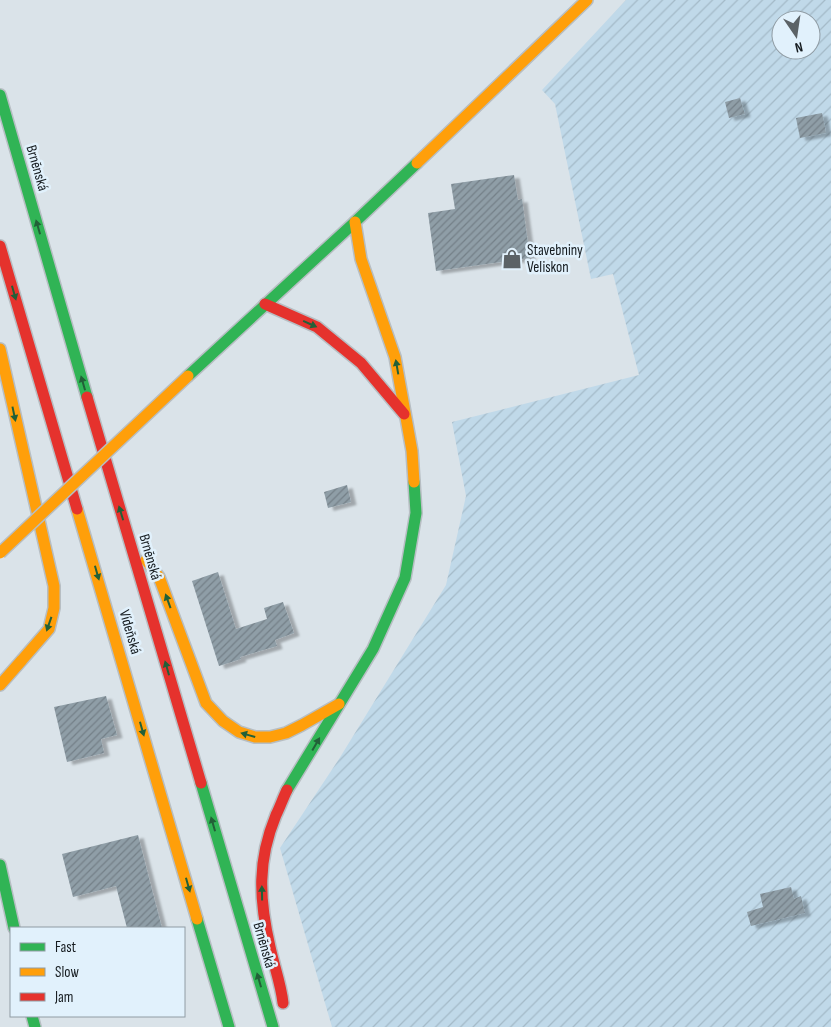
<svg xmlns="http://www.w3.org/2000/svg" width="831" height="1027" font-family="'Sofia Sans Condensed',sans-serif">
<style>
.garden{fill:url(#garden-furrows);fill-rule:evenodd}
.building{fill:url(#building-hatch);filter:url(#shadow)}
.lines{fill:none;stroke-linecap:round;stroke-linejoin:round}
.fast-casing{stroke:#b7bec3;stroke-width:14}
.slow-casing{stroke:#b7bec3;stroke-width:14}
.jam-casing{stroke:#b7bec3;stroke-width:14}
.fast{stroke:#30b455;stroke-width:11}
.slow{stroke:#ff9f0a;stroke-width:11}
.jam{stroke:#e5322d;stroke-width:11}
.slow-bridge-casing{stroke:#b7bec3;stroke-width:14;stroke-linecap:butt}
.slow-bridge{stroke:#ff9f0a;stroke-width:11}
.oneway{fill:#226038}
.labels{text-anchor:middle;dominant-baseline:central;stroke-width:5;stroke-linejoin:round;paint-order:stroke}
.street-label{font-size:15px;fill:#161c20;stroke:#e1f1fc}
.poi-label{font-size:15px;fill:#161c20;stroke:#e1f1fc;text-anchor:start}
</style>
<defs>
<pattern id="garden-furrows" width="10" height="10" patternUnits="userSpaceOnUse" patternTransform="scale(1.25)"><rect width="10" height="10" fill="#c0d9e9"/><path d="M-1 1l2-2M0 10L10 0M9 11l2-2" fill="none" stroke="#a4bac8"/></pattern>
<pattern id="building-hatch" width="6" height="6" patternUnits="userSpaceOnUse" patternTransform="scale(1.25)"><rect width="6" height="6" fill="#8f9ea7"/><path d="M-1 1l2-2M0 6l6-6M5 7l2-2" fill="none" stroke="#748088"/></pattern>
<filter id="shadow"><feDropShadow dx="5.5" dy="3" stdDeviation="1" flood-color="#0004"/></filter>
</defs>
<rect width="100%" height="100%" fill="#dae3e9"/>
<path class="garden" d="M 626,0 L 831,0 L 831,1027 L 332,1027 L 280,848 L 339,759 L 446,585 L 466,496 L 452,422 L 639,375 L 613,274 L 591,279 L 555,104 L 542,90 ZM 781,20 L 811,20 L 811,50 L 781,50 Z"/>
<path class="building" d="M 740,98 L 745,114 L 729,118 L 725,102 Z
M 822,113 L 826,133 L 800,138 L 796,118 Z
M 514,175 L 518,200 L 522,199 L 530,258 L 436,271 L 428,213 L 455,209 L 451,184 Z
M 347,485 L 351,502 L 328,508 L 324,492 Z
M 218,572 L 236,629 L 267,619 L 264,608 L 283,602 L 294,633 L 275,640 L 277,646 L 240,657 L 241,659 L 219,666 L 192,581 Z
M 106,696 L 117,735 L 101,739 L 104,753 L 67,762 L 54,707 Z
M 138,835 L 149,878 L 162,928 L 127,928 L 116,886 L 73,897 L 62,854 Z
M 791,887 L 794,899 L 801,896 L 805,913 L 751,926 L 747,912 L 763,907 L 760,894 Z"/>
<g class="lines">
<defs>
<path id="fast" d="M 0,95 L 87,397
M 188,376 L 355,222 L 417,163
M 201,783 L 273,1027
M 287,790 L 373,649 L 405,578 L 416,513 L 414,482
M 0,865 L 14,928
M 197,919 L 229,1027
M 32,1016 L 35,1027"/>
<path id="slow" d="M 417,163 L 587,0
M 355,222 L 361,259 L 395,357 L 412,451 L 414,482
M 0,349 L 54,586 L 54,608 L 49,629 L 22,660
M 77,509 L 197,919
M 146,560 L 159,577 L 206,703 L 223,721 L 239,732 L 255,737 L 270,737 L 286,733 L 302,725 L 339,704
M 0,685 L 22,660"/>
<path id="jam" d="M 0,246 L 77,509
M 265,304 L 317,327 L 361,363 L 404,414
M 87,397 L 201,783
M 283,1003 C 281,984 274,966 270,947 C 259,899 257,861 276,815 C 280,807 283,798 287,790"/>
</defs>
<use href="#fast" class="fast-casing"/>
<use href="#slow" class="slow-casing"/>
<use href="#jam" class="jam-casing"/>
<use href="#fast" class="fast"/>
<use href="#slow" class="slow"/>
<use href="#jam" class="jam"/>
<defs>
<path id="slow-bridge" d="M 0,553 L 188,376"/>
</defs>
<use href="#slow-bridge" class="slow-bridge-casing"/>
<use href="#slow-bridge" class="slow-bridge"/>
</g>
<defs><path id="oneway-solid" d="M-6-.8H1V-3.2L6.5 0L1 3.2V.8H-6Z" transform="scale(1.25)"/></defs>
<g class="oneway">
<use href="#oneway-solid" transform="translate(38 227) rotate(-106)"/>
<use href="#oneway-solid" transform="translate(14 293) rotate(74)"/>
<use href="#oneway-solid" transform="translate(310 324) rotate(24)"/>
<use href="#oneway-solid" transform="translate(397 367) rotate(-100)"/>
<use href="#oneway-solid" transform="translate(83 383) rotate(-106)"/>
<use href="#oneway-solid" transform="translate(14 414) rotate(78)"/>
<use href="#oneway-solid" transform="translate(121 513) rotate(-107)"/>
<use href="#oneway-solid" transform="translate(97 573) rotate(74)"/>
<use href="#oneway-solid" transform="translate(168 601) rotate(-110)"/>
<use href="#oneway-solid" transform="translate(49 624) rotate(109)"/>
<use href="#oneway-solid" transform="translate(167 668) rotate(-106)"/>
<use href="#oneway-solid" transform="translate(142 729) rotate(74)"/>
<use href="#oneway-solid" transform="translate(248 735) rotate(-164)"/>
<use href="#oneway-solid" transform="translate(316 744) rotate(-60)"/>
<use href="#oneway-solid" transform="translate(213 824) rotate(-106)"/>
<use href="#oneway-solid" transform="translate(188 885) rotate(74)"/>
<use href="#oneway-solid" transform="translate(262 893) rotate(-91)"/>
<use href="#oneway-solid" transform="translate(259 980) rotate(-106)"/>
</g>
<defs>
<symbol id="shop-bare" viewBox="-9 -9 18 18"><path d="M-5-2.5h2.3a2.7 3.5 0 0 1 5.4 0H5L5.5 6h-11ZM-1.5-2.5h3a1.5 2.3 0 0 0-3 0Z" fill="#5b6266" stroke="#e1f1fc" stroke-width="2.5" paint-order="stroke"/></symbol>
</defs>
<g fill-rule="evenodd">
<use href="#shop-bare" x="498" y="245" width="28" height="28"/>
</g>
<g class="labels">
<g class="street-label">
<text transform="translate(37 168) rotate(74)">Brněnská</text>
<text transform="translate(150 557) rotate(74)">Brněnská</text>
<text transform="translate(130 632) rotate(74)">Vídeňská</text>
<text transform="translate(264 945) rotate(74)">Brněnská</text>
</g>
<g class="poi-label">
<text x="527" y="250">Stavebniny<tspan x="527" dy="17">Veliskon</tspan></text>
</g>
</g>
<rect x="10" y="927" width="175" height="90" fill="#e1f1fc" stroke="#909ca4"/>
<rect x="20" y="943" width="25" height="8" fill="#30b455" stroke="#909ca4"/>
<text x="55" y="952" font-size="15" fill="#161c20">Fast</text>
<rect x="20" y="968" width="25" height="8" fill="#ff9f0a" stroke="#909ca4"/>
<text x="55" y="977" font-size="15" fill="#161c20">Slow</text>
<rect x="20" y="993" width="25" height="8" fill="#e5322d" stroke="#909ca4"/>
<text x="55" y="1002" font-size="15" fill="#161c20">Jam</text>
<g transform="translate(796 35) rotate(167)"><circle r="24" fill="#e1f1fc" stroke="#909ca4"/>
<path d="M0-4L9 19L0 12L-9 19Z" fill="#5b6266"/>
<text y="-8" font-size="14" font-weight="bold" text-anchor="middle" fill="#161c20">N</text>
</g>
</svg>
